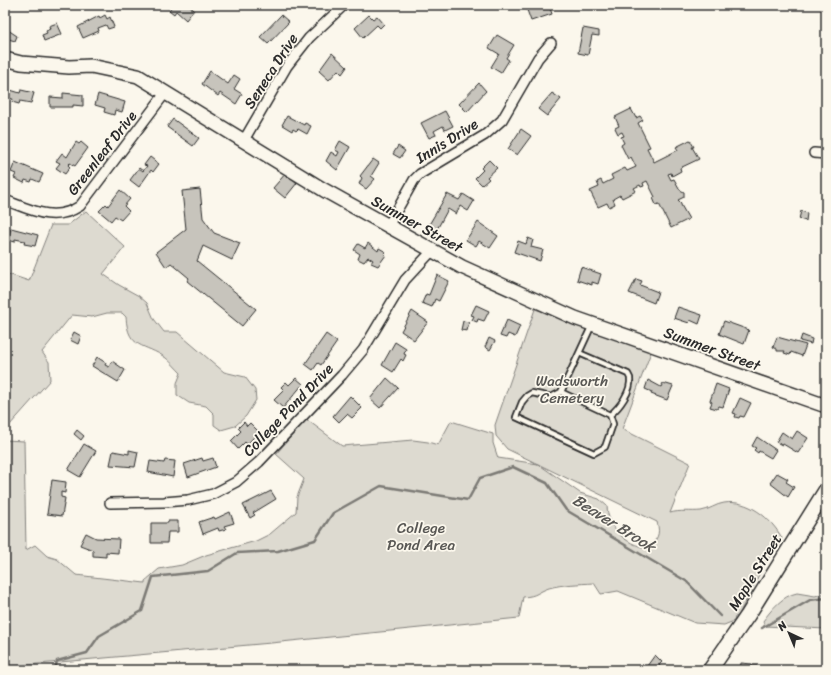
<svg xmlns="http://www.w3.org/2000/svg" width="831" height="675" font-family="Sriracha,sans-serif">
<style>
.green{fill:#dddad0;stroke:#84827e}
.lines{fill:none;stroke-linecap:round;stroke-linejoin:round}
.stream{stroke:#7b7a75;stroke-width:2.5}
.building{fill:#c7c4bc;stroke:#2b2b2b}
.lane-casing{stroke:#2b2b2b;stroke-width:8}
.street-casing{stroke:#2b2b2b;stroke-width:12}
.secondary-casing{stroke:#2b2b2b;stroke-width:16}
.primary-casing{stroke:#2b2b2b;stroke-width:17}
.lane{stroke:#fbf7ec;stroke-width:4.5}
.street{stroke:#fbf7ec;stroke-width:9}
.secondary{stroke:#fbf7ec;stroke-width:13}
.primary{stroke:#fbf7ec;stroke-width:14}
.labels{text-anchor:middle;dominant-baseline:central;stroke-width:3.5;stroke-linejoin:round;paint-order:stroke}
.street-label{font-size:15px;fill:#2b2b2b;stroke:#fbf7ec}
.park-label{font-size:15px;fill:#585754;stroke:#fbf7ec}
.water-label{font-size:16px;font-style:italic;fill:#5a5956;stroke:#fbf7ec}
</style>
<rect width="100%" height="100%" fill="#fbf7ec"/>
<filter id="ink" filterUnits="userSpaceOnUse"><feTurbulence type="fractalNoise" baseFrequency=".025" numOctaves="2"/><feDisplacementMap in="SourceGraphic" scale="8" xChannelSelector="R" yChannelSelector="G"/><feConvolveMatrix kernelMatrix="1 2 1 2 8 2 1 2 1" color-interpolation-filters="sRGB"/></filter>
<g filter="url(#ink)">
<path class="green" d="M 86,211 L 125,247 L 103,274 L 119,285 L 139,296 L 147,303 L 154,319 L 164,332 L 177,332 L 224,372 L 245,377 L 255,390 L 256,400 L 246,416 L 235,426 L 221,430 L 214,425 L 214,414 L 206,406 L 189,403 L 177,395 L 177,383 L 181,373 C 176,368 171,362 166,358 C 145,343 128,350 126,317 L 122,313 L 107,313 L 92,317 L 72,315 L 42,352 L 49,362 L 50,380 L 9,426 L 5,427 L 5,273 L 29,281 L 51,225 L 68,225 Z
M 535,309 L 621,339 L 651,352 L 622,429 L 690,463 L 670,513 C 680,510 691,512 701,511 C 709,510 716,504 724,503 C 748,499 771,518 782,538 L 764,565 L 738,616 L 735,617 L 734,621 L 724,625 L 695,623 L 618,591 L 601,594 L 594,583 C 579,584 563,584 549,588 C 537,592 538,596 523,597 L 519,618 L 271,643 L 5,667 L 5,440 L 24,441 L 26,550 L 35,545 L 47,556 L 57,559 L 76,575 L 145,583 L 145,581 L 159,569 L 182,565 L 206,555 L 256,541 L 270,534 L 296,512 L 297,497 L 304,479 L 276,454 L 306,419 L 342,446 L 413,440 L 428,442 L 438,445 L 451,421 L 493,434 L 493,443 L 498,458 L 538,464 L 580,493 L 599,499 L 607,506 C 608,529 625,544 647,548 C 657,540 661,535 657,522 L 507,449 L 496,436 L 495,425 Z
M 797,593 L 815,596 L 826,593 L 826,629 L 764,626 L 763,621 C 772,609 782,596 797,593 Z"/>
<g class="lines">
<path class="stream" d="M 762,628 L 810,600 L 826,598
M 55,670 L 57,661 L 87,653 L 99,636 L 142,611 L 153,577 L 208,571 L 237,553 L 278,551 L 315,540 L 333,513 L 381,486 L 468,500 L 480,478 L 513,467 L 547,483 L 566,510 L 686,581 L 720,616"/>
</g>
<path class="building" d="M 173,5 L 188,5 L 194,10 L 186,20 L 176,11 L 174,14 L 169,10 Z
M 549,5 L 552,14 L 531,21 L 527,10 L 538,6 L 538,8 Z
M 105,15 L 107,19 L 110,17 L 114,27 L 108,29 L 106,25 L 98,28 L 99,31 L 83,38 L 78,27 L 99,16 L 100,18 Z
M 281,15 L 289,22 L 268,44 L 260,37 Z
M 369,15 L 373,19 L 377,16 L 384,24 L 380,28 L 377,25 L 363,38 L 355,28 Z
M 57,23 L 62,34 L 44,41 L 42,35 L 47,33 L 46,31 L 50,29 L 49,26 Z
M 5,28 L 17,36 L 15,41 L 5,38 Z
M 583,28 L 599,31 L 599,36 L 592,35 L 588,55 L 578,53 Z
M 497,35 L 514,45 L 506,58 L 509,60 L 501,73 L 491,67 L 499,54 L 489,48 Z
M 332,53 L 347,67 L 342,74 L 338,70 L 329,80 L 319,71 Z
M 210,71 L 228,84 L 234,75 L 240,79 L 234,89 L 242,94 L 236,104 L 220,93 L 218,96 L 202,84 Z
M 479,83 L 486,91 L 467,112 L 459,104 Z
M 7,89 L 20,93 L 21,90 L 34,93 L 31,103 L 20,101 L 19,104 L 12,102 L 13,99 L 5,98 Z
M 63,93 L 83,95 L 83,106 L 73,105 L 73,107 L 50,107 L 50,97 L 63,98 Z
M 552,93 L 561,99 L 547,116 L 538,109 Z
M 98,94 L 125,102 L 122,112 L 115,110 L 114,115 L 104,112 L 105,108 L 95,105 Z
M 631,109 L 636,118 L 640,116 L 643,120 L 638,123 L 650,147 L 647,148 L 654,162 L 678,150 L 676,147 L 690,140 L 694,147 L 692,147 L 699,159 L 680,168 L 681,171 L 672,176 L 671,173 L 668,174 L 671,180 L 674,179 L 680,190 L 684,192 L 684,197 L 678,200 L 681,203 L 681,205 L 689,219 L 671,228 L 659,204 L 656,205 L 653,198 L 655,197 L 647,181 L 643,183 L 644,186 L 641,187 L 640,185 L 634,188 L 636,191 L 622,198 L 620,195 L 613,199 L 615,204 L 609,207 L 607,203 L 598,207 L 590,191 L 599,187 L 597,182 L 601,180 L 603,184 L 613,179 L 611,175 L 625,168 L 627,171 L 636,167 L 631,157 L 628,159 L 621,145 L 624,143 L 621,137 L 624,136 L 622,132 L 618,134 L 615,128 L 619,126 L 615,117 Z
M 445,111 L 453,126 L 445,130 L 443,126 L 434,131 L 436,135 L 429,138 L 421,123 Z
M 287,116 L 304,125 L 305,123 L 311,126 L 307,134 L 298,129 L 296,131 L 293,129 L 292,131 L 282,125 Z
M 173,119 L 199,138 L 193,146 L 167,127 Z
M 521,129 L 531,136 L 517,155 L 508,149 Z
M 340,141 L 350,147 L 337,170 L 326,161 L 331,152 L 337,156 L 339,152 L 335,150 Z
M 76,142 L 79,144 L 81,142 L 88,148 L 75,166 L 70,163 L 68,165 L 70,167 L 65,174 L 56,168 L 60,163 L 56,161 L 62,153 L 67,157 Z
M 398,146 L 405,151 L 400,158 L 393,154 Z
M 150,157 L 159,164 L 153,172 L 151,170 L 139,187 L 130,180 L 139,168 L 143,171 L 147,166 L 144,165 Z
M 373,159 L 379,163 L 371,176 L 375,179 L 366,189 L 359,184 L 362,178 L 360,176 Z
M 489,160 L 497,168 L 487,177 L 489,179 L 482,185 L 475,178 L 483,170 L 481,168 Z
M 15,162 L 43,174 L 39,182 L 32,179 L 31,182 L 25,180 L 24,183 L 14,178 L 16,174 L 11,172 Z
M 286,173 L 297,183 L 285,198 L 273,188 Z
M 200,189 L 203,218 L 214,233 L 240,243 L 232,260 L 203,246 L 197,261 L 256,309 L 242,326 L 187,281 L 189,278 L 171,263 L 166,267 L 156,252 L 186,229 L 182,191 Z
M 120,190 L 130,199 L 124,206 L 129,211 L 121,220 L 115,216 L 111,221 L 99,211 L 106,204 L 108,206 Z
M 447,194 L 459,200 L 463,194 L 474,201 L 468,211 L 460,206 L 456,214 L 448,209 L 435,233 L 427,228 Z
M 801,211 L 807,213 L 806,221 L 799,219 Z
M 478,222 L 498,236 L 490,248 L 479,241 L 476,246 L 466,240 Z
M 11,228 L 38,235 L 35,246 L 24,244 L 25,241 L 15,239 L 15,242 L 8,240 Z
M 528,238 L 533,240 L 531,247 L 543,250 L 540,261 L 514,252 L 518,241 L 526,244 Z
M 368,243 L 378,251 L 379,248 L 386,252 L 384,254 L 386,255 L 378,266 L 371,263 L 373,260 L 368,257 L 364,262 L 358,259 L 360,254 L 354,250 L 358,244 L 365,248 Z
M 581,267 L 601,274 L 598,284 L 592,282 L 592,285 L 577,280 Z
M 437,275 L 449,281 L 439,301 L 435,299 L 432,307 L 422,303 L 426,294 L 429,295 Z
M 636,279 L 642,281 L 640,285 L 658,292 L 654,303 L 629,293 Z
M 476,305 L 489,311 L 484,321 L 478,319 L 477,322 L 472,320 L 474,316 L 471,315 Z
M 678,307 L 702,315 L 699,324 L 690,320 L 689,323 L 674,318 Z
M 412,311 L 428,322 L 414,340 L 401,331 Z
M 507,320 L 520,326 L 515,337 L 508,334 L 506,338 L 500,336 Z
M 463,321 L 469,322 L 467,331 L 461,330 Z
M 724,321 L 749,330 L 744,344 L 719,334 Z
M 74,332 L 81,336 L 78,344 L 70,340 Z
M 326,334 L 337,342 L 321,365 L 318,363 L 313,370 L 305,364 Z
M 802,335 L 812,339 L 811,344 L 800,341 Z
M 777,337 L 806,345 L 802,356 L 791,352 L 790,355 L 784,353 L 785,351 L 777,351 L 777,349 L 773,347 Z
M 489,338 L 495,341 L 490,350 L 485,347 Z
M 395,342 L 406,349 L 404,354 L 406,355 L 403,361 L 401,359 L 393,372 L 382,365 Z
M 97,357 L 106,363 L 105,365 L 109,367 L 112,361 L 125,370 L 118,382 L 92,366 Z
M 296,378 L 303,384 L 283,408 L 274,400 L 284,390 L 281,387 L 286,382 L 289,385 Z
M 387,378 L 398,388 L 380,408 L 370,399 Z
M 648,380 L 661,387 L 663,383 L 673,386 L 667,400 L 651,394 L 652,392 L 645,389 Z
M 716,384 L 729,389 L 723,407 L 719,406 L 717,409 L 710,407 L 712,402 L 710,401 Z
M 350,396 L 362,408 L 352,418 L 347,414 L 339,422 L 333,416 Z
M 740,398 L 751,403 L 744,417 L 740,416 L 739,418 L 735,417 L 736,414 L 733,413 Z
M 244,422 L 247,426 L 250,423 L 259,432 L 247,444 L 245,442 L 238,449 L 231,441 L 241,431 L 238,428 Z
M 77,430 L 84,436 L 81,440 L 74,434 Z
M 797,431 L 808,438 L 798,453 L 783,444 L 782,445 L 776,442 L 782,432 L 792,439 Z
M 757,437 L 776,450 L 771,458 L 759,451 L 758,453 L 754,450 L 756,448 L 752,446 Z
M 84,444 L 96,451 L 80,477 L 68,470 Z
M 129,450 L 138,452 L 135,467 L 110,465 L 113,451 L 129,454 Z
M 202,458 L 203,461 L 213,458 L 216,467 L 188,477 L 184,464 Z
M 165,460 L 175,461 L 173,477 L 148,472 L 150,461 L 164,463 Z
M 777,473 L 788,479 L 786,482 L 794,487 L 788,497 L 770,483 Z
M 52,480 L 66,482 L 65,493 L 61,492 L 61,497 L 65,498 L 62,516 L 47,514 Z
M 271,491 L 276,499 L 253,513 L 255,515 L 250,518 L 243,505 Z
M 230,512 L 234,523 L 224,526 L 226,529 L 219,531 L 218,528 L 203,534 L 199,522 L 214,517 L 215,519 Z
M 168,521 L 178,521 L 178,532 L 168,532 L 167,543 L 151,543 L 151,523 L 168,523 Z
M 86,533 L 96,538 L 119,539 L 118,553 L 106,552 L 106,557 L 93,556 L 93,550 L 80,545 Z
M 655,655 L 662,662 L 659,665 L 661,668 L 660,670 L 652,670 L 647,666 Z
M 741,663 L 752,664 L 752,666 L 757,666 L 756,670 L 740,670 Z"/>
<g class="lines">
<defs>
<path id="lane" d="M 561,392 L 551,397 L 532,393 L 527,396 L 522,402 L 516,417 L 594,453 L 605,447 L 613,424 L 610,415 C 619,408 632,391 630,378 L 628,374 L 579,353
M 561,392 L 592,325
M 561,392 L 610,415"/>
<path id="street" d="M 244,140 L 287,66 L 309,38 L 344,5
M 814,153 L 826,154
M 5,200 C 31,210 54,223 80,206 L 166,92
M 388,226 L 414,180 L 420,174 L 485,135 L 502,120 L 538,58 L 551,43
M 110,503 L 164,502 L 188,500 L 213,494 L 236,482 L 259,462 L 342,375 L 363,350 L 405,280 L 432,251"/>
<path id="secondary" d="M 5,59 L 21,63 L 69,67 L 91,66 L 138,76 L 324,190 L 462,267 L 575,318 L 826,406"/>
<path id="primary" d="M 710,670 L 748,615 L 826,490"/>
</defs>
<use href="#lane" class="lane-casing"/>
<use href="#street" class="street-casing"/>
<use href="#secondary" class="secondary-casing"/>
<use href="#primary" class="primary-casing"/>
<use href="#lane" class="lane"/>
<use href="#street" class="street"/>
<use href="#secondary" class="secondary"/>
<use href="#primary" class="primary"/>
</g>
</g>
<g class="labels">
<g class="street-label">
<text transform="translate(271 71) rotate(-57)">Seneca Drive</text>
<text transform="translate(447 141) rotate(-32)">Innis Drive</text>
<text transform="translate(102 153) rotate(-52)">Greenleaf Drive</text>
<text transform="translate(417 224) rotate(29)">Summer Street</text>
<text transform="translate(712 349) rotate(20)">Summer Street</text>
<text transform="translate(288 410) rotate(-46)">College Pond Drive</text>
<text transform="translate(755 572) rotate(-58)">Maple Street</text>
</g>
<g class="park-label">
<text x="572" y="381">Wadsworth<tspan x="572" dy="17">Cemetery</tspan></text>
<text x="421" y="528">College<tspan x="421" dy="17">Pond Area</tspan></text>
</g>
<g class="water-label">
<text transform="translate(614 523) rotate(32)">Beaver Brook</text>
</g>
</g>
<rect width="831" height="675" fill="none" stroke="#fbf7ec" stroke-width="20"/>
<rect x="10" y="10" width="811" height="655" fill="none" stroke="#2b2b2b" stroke-width="1.5" filter="url(#ink)"/>
<g transform="translate(789 633) rotate(316)" stroke="#fbf7ec" stroke-width="3" paint-order="stroke">
<path d="M0-3L7 15L0 10L-7 15Z" fill="#2b2b2b"/>
<text y="-6" font-size="11" font-weight="bold" text-anchor="middle" fill="#2b2b2b">N</text>
</g>
</svg>
